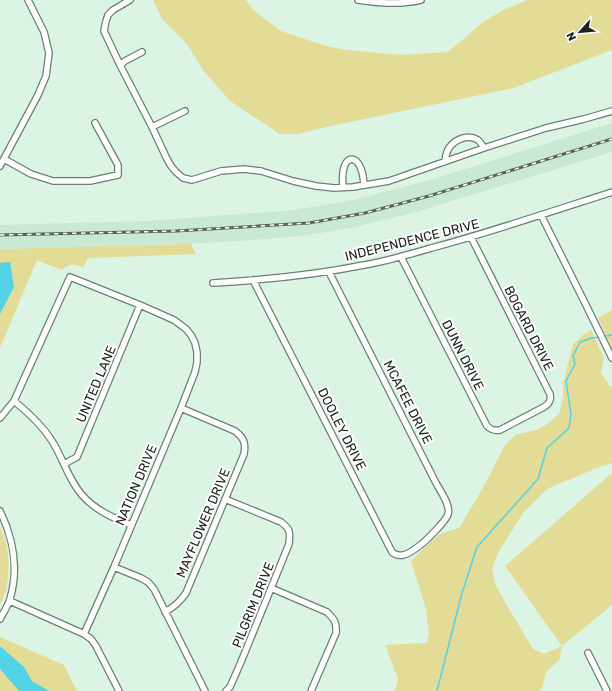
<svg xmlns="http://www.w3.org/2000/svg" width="612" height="691" font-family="Rubik,sans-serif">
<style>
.built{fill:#c9e9d4}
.green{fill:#e2dc97}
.water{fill:#52d3e7}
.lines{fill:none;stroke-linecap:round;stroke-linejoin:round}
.stream{stroke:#52d3e7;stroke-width:1.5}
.minor-casing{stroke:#6b8173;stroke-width:8}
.minor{stroke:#fff;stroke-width:5.5}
.rail-casing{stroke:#56645b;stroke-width:3}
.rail{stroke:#fff;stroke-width:1.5;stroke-dasharray:4.5;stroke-linecap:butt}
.labels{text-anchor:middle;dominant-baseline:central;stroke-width:4;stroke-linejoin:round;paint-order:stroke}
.street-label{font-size:13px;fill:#1b241e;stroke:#fff}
</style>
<rect width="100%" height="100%" fill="#dbf4e3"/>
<path class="built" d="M 612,123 L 612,152 L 416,212 L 351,228 L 302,236 L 254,240 L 191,244 L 0,249 L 0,225 L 148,221 L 294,210 L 353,200 L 427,181 Z"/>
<path class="green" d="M 153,0 L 246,0 L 253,10 L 281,31 L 323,45 L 345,50 L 402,55 L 447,52 L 465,38 L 480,24 L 503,10 L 528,0 L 612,0 L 612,50 L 513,88 L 326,127 L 298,134 L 280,134 L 230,101 L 203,70 L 187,44 L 162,19 Z
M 191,244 L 196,254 L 88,258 L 83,268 C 76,263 69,263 62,270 L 37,260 L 0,348 L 0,249 Z
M 612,310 L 612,348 L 598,318 Z
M 591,330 L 604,358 L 601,373 L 612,389 L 612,463 L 594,469 L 547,489 L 523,513 L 498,553 L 492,569 L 495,584 L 506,604 L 533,649 L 544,654 L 562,646 L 505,566 L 612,473 L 612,605 L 562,646 L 559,660 L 546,672 L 542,688 L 540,691 L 395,691 L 398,679 L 385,645 L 427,643 L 429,634 L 426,609 L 411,561 L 438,535 L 460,527 L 485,484 L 505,445 L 515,435 L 536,430 L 546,425 L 559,414 L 563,398 L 563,384 L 573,344 L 583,335 Z
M 0,527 C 10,546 10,570 6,590 C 5,595 2,600 0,605 Z
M 0,637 L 64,665 L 77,691 L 0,691 Z"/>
<path class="water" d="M 10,262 L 14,287 L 0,314 L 0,263 Z
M 0,646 L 24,667 L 32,681 L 49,691 L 19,691 L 0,669 Z"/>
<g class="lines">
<path class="stream" d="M 604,336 L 612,335
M 437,691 L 462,593 L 477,547 L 538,479 L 547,448 L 569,428 L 571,414 L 566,381 L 575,364 L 573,356 L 580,342 L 592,338 L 600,337"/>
<defs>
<path id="minor" d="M 130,0 L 113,10 L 108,15 L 106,21 L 104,31 L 120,65 L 152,127 L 166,157 L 171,166 L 176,172 L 183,178 L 192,180 L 221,171 L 244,169 L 261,171 L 293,181 L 316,186 L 334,188 L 353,187 L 389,181 L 484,148 L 546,128 L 584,119 L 612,111
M 358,0 C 379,3 400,5 421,0
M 120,65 L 125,61 L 142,52
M 152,127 L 185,111
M 4,159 L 31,174 L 53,181 L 90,181 L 118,175 L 118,165 L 95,123
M 445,161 C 446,156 446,152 449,148 C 455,139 468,134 478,140 C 481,142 482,145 484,148
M 0,166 L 38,95 L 46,76 L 49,53 L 44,32 L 28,0
M 343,186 C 339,152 362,149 364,185
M 541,215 L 584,301 L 612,358
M 401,257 L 487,426 C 491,430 494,431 500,430 L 544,407 C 550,403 551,400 550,394 L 471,237
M 253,280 L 392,552 C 395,555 398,556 403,555 C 409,554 414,550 419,546 C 425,542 447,520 448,514 C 451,506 440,490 436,483 L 329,272
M 213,283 C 264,280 314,275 364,265 C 388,261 411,254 435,247 C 494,231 553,211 612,192
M 14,401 C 29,413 42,425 52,441 C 63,458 68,479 82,495 C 95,510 113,518 131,525
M 0,418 L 14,401 L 70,277 L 140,305 L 174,320 L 186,329 L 191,335 L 195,343 L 197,352 L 197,362 L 195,372 L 181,408 L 114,567 L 84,634
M 64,464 L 77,457 L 140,305
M 225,499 L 281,522 C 291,530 290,532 289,544 L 241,662 L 230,687 L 226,691
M 0,511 C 14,540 19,568 10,599 C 8,606 3,613 0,619
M 114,567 L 141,578 L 148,582 L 154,589 L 205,691
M 271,588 L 327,612 C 334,619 337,622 336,633 L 311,691
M 10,601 L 84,634 L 91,639 L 96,646 L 119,691
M 165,612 C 174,607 180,602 186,593 L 244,454 C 246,443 244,438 235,431 L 181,408
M 588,653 L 607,691"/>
</defs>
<use href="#minor" class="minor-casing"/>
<use href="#minor" class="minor"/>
<defs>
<path id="rail" d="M 0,235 L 176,231 L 309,223 L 365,213 L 429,196 L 612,139"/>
</defs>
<use href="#rail" class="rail-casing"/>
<use href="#rail" class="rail"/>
</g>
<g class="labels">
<g class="street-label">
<text transform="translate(412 240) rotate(-14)">INDEPENDENCE DRIVE</text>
<text transform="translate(529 328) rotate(63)">BOGARD DRIVE</text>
<text transform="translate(463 355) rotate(63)">DUNN DRIVE</text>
<text transform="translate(96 384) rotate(-67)">UNITED LANE</text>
<text transform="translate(408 402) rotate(63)">MCAFEE DRIVE</text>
<text transform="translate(342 429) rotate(63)">DOOLEY DRIVE</text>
<text transform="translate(136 485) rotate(-67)">NATION DRIVE</text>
<text transform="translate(203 523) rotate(-67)">MAYFLOWER DRIVE</text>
<text transform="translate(253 605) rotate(-68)">PILGRIM DRIVE</text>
</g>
</g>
<g transform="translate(580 32) rotate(243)" stroke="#ffffff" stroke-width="3" paint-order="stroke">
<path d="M0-3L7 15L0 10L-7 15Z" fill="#1b241e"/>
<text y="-6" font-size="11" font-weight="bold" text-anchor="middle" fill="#1b241e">N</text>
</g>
</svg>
